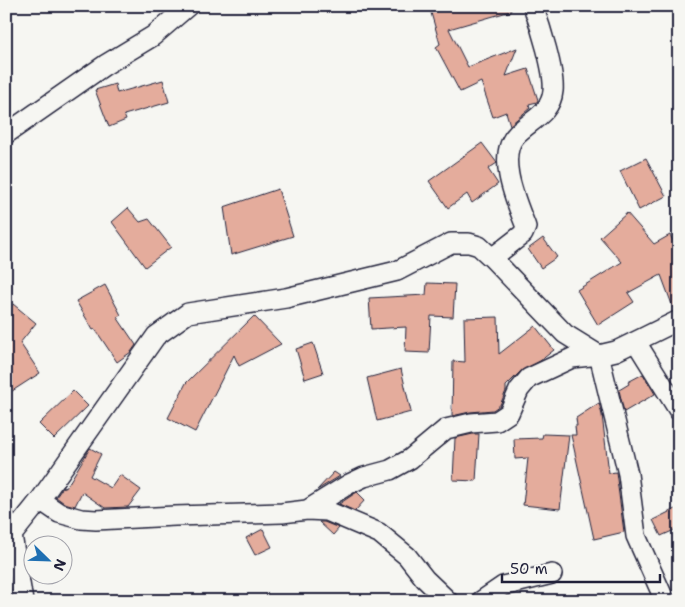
<svg xmlns="http://www.w3.org/2000/svg" width="685" height="607" font-family="'Shantell Sans',sans-serif">
<style>
.building{fill:#e4ac9c;stroke:#22223b}
.lines{fill:none;stroke-linecap:round;stroke-linejoin:round}
.minor-casing{stroke:#22223b;stroke-width:22}
.minor{stroke:#f6f6f2;stroke-width:19}
</style>
<rect width="100%" height="100%" fill="#f6f6f2"/>
<filter id="ink" filterUnits="userSpaceOnUse"><feTurbulence type="fractalNoise" baseFrequency=".02" numOctaves="2"/><feDisplacementMap in="SourceGraphic" scale="10" xChannelSelector="R" yChannelSelector="G"/><feConvolveMatrix kernelMatrix="1 2 1 2 8 2 1 2 1" color-interpolation-filters="sRGB"/></filter>
<g filter="url(#ink)">
<path class="building" d="M 429,6 L 510,6 L 511,11 L 449,29 L 468,67 L 517,48 L 506,76 L 528,69 L 538,100 L 537,102 L 529,104 L 530,108 L 510,125 L 506,112 L 493,117 L 481,82 L 460,92 L 436,47 L 440,44 Z
M 163,80 L 169,102 L 124,115 L 126,120 L 109,127 L 95,90 L 115,84 L 117,93 Z
M 482,143 L 497,163 L 488,169 L 498,184 L 472,203 L 467,194 L 448,208 L 429,181 Z
M 646,158 L 666,196 L 639,210 L 620,171 Z
M 278,189 L 293,236 L 231,255 L 224,207 Z
M 128,208 L 140,222 L 149,219 L 171,247 L 145,267 L 112,222 Z
M 627,213 L 654,244 L 670,235 L 679,252 L 679,309 L 674,310 L 661,275 L 628,293 L 634,302 L 598,325 L 577,290 L 622,262 L 600,237 Z
M 543,238 L 557,257 L 541,268 L 528,249 Z
M 427,283 L 455,284 L 453,317 L 431,316 L 429,353 L 405,352 L 406,327 L 371,329 L 369,298 L 426,295 Z
M 105,285 L 121,315 L 117,317 L 136,345 L 131,352 L 117,362 L 95,329 L 93,330 L 76,301 Z
M 13,304 L 36,323 L 20,343 L 40,373 L 6,395 L 6,313 Z
M 254,316 L 281,344 L 239,366 L 234,355 L 195,432 L 168,418 L 186,383 Z
M 498,317 L 499,354 L 535,326 L 554,350 L 540,361 L 521,371 L 506,386 L 506,391 L 500,405 L 493,410 L 470,412 L 452,416 L 453,361 L 465,362 L 464,318 Z
M 313,343 L 323,373 L 305,379 L 296,349 Z
M 401,369 L 411,412 L 377,421 L 367,378 Z
M 643,374 L 655,394 L 624,412 L 619,390 L 629,384 L 628,382 Z
M 73,391 L 88,406 L 54,439 L 39,424 Z
M 599,403 L 602,415 L 609,473 L 616,472 L 624,532 L 594,539 L 571,435 L 576,435 L 575,426 L 577,426 L 576,418 Z
M 473,434 L 479,434 L 476,481 L 453,480 L 455,438 Z
M 543,434 L 569,435 L 560,509 L 523,505 L 528,458 L 515,459 L 514,439 L 542,438 Z
M 90,448 L 101,454 L 90,476 L 111,488 L 120,475 L 141,490 L 128,507 L 105,508 L 82,492 L 75,506 L 64,503 L 56,497 L 63,487 L 66,488 Z
M 334,472 L 340,476 L 317,490 Z
M 357,492 L 365,500 L 355,511 L 339,504 Z
M 679,507 L 679,528 L 661,536 L 653,520 Z
M 319,522 L 324,522 L 339,528 L 333,535 Z
M 263,529 L 272,547 L 255,555 L 246,538 Z"/>
<g class="lines">
<defs>
<path id="minor" d="M 6,134 L 105,65 L 153,36 L 188,6
M 492,258 L 523,234 L 526,227 C 517,203 495,156 517,134 C 531,120 551,113 553,91 C 555,72 540,25 533,6
M 636,342 L 679,411
M 40,500 L 59,513 L 81,519 L 96,520 L 175,516 L 282,513 L 307,510 L 327,511 L 379,533 L 407,556 L 425,579 L 448,601
M 307,510 L 349,484 L 364,477 L 390,470 L 410,459 L 446,429 L 471,423 L 497,421 L 509,413 L 519,390 L 529,378 L 572,358 L 599,355 L 628,474 L 636,536 L 665,601
M 6,519 L 12,535 L 23,601
M 6,538 L 12,535 L 40,500 L 156,336 L 188,313 L 286,298 L 397,271 L 451,243 L 469,243 L 479,246 L 492,258 L 565,334 L 599,355 L 616,351 L 679,320
M 481,601 L 503,586 L 552,574"/>
</defs>
<use href="#minor" class="minor-casing"/>
<use href="#minor" class="minor"/>
</g>
</g>
<rect width="685" height="607" fill="none" stroke="#f6f6f2" stroke-width="25"/>
<rect x="12" y="12" width="660" height="582" fill="none" stroke="#22223b" stroke-width="2" filter="url(#ink)"/>
<g transform="translate(48 560) rotate(113)"><circle r="24" fill="#f6f6f2" stroke="#a1a1a9"/>
<path d="M0-4L9 19L0 12L-9 19Z" fill="#1f6fb2"/>
<text y="-8" font-size="14" font-weight="bold" text-anchor="middle" fill="#22223b">N</text>
</g>
<path d="M502 574v8h158v-8" fill="none" stroke="#22223b" stroke-width="2.5"/>
<text x="510" y="574" font-size="15" fill="#22223b" stroke="#f6f6f2" stroke-width="4" paint-order="stroke">50 m</text>
</svg>
